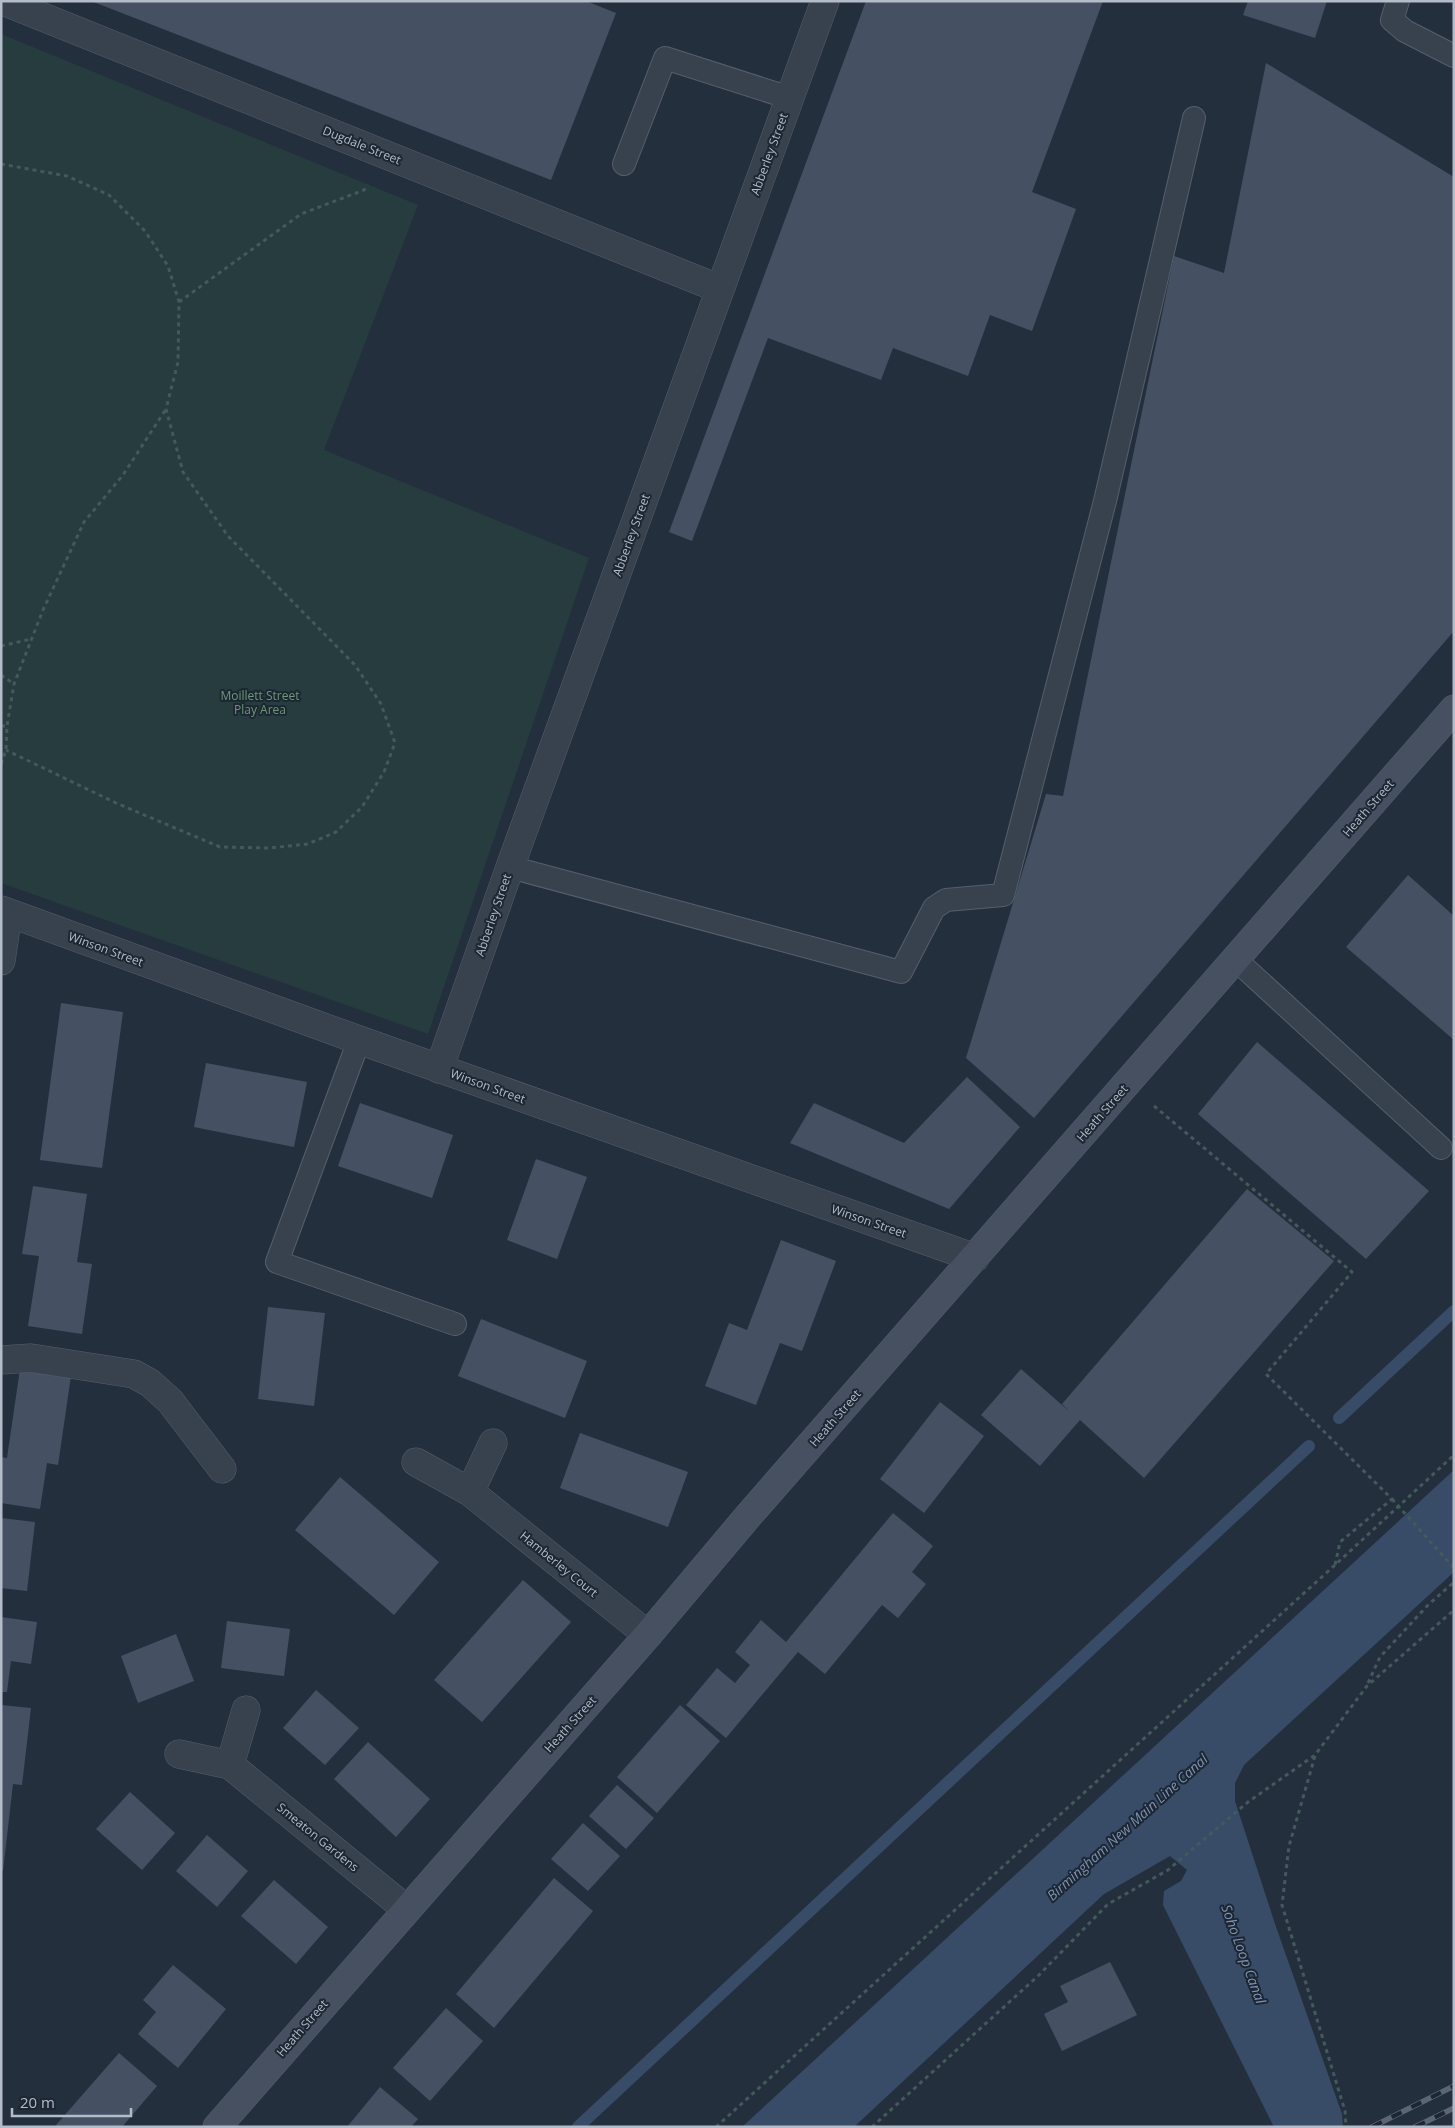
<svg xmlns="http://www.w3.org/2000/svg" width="1455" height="2128" font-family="'Open Sans',sans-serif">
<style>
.green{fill:#263c3f}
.water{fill:#394c67}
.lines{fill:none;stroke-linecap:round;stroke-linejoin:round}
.stream{stroke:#394c67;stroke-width:12}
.building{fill:#455162}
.service-casing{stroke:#565f6c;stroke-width:24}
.minor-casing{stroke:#565f6c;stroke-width:29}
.secondary-casing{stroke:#565f6c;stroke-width:29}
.path{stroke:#44595c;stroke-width:3;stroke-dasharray:4 4;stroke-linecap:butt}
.service{stroke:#38414e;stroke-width:22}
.minor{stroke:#38414e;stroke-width:28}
.secondary{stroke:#465061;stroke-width:28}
.rail-casing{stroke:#5a6575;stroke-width:5.5}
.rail{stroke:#1d2633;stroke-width:4;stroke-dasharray:11;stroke-linecap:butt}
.path-bridge{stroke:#44595c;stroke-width:3;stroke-dasharray:4 4;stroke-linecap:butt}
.labels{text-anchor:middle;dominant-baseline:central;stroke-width:4;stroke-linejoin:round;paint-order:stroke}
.street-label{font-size:12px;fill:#b4bcc9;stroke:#1d2633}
.park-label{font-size:12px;fill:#6b9a76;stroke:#1d2633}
.water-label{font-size:14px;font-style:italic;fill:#7c92b1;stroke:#1d2633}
</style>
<rect width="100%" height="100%" fill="#242f3e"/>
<path class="green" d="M 1,34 L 418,205 L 324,450 L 589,558 L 428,1034 L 1,883 Z"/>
<path class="water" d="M 1454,1470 L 1454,1572 L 1244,1765 L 1235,1783 L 1235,1801 L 1275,1924 L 1342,2114 L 1343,2127 L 1274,2127 L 1163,1905 L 1164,1891 L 1181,1881 L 1187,1870 L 1170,1856 L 1104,1894 L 854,2127 L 742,2127 Z"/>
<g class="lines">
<path class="stream" d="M 1339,1418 L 1454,1311
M 578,2127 L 1309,1446"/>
</g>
<path class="building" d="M 91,1 L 586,1 L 616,13 L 551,180 Z
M 866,1 L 1103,1 L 1032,192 L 1076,209 L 1032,331 L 990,315 L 968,376 L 893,348 L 881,380 L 768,338 L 692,541 L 669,532 Z
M 1248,1 L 1327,1 L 1315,38 L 1243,15 Z
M 1266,63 L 1454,177 L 1454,631 L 1034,1118 L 966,1058 L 1046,794 L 1063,796 L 1174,256 L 1224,273 Z
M 1408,875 L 1454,916 L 1454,1040 L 1346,947 Z
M 61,1003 L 123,1012 L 102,1168 L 40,1160 Z
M 1257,1042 L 1429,1191 L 1366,1259 L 1198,1114 Z
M 206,1063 L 307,1082 L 294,1147 L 194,1127 Z
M 967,1077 L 1020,1127 L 949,1209 L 790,1143 L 814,1103 L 904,1143 Z
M 360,1103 L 453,1135 L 432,1198 L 338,1166 Z
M 536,1159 L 587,1177 L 557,1259 L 507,1240 Z
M 33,1186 L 87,1194 L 77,1262 L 92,1264 L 82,1334 L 28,1326 L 39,1256 L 22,1254 Z
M 1247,1189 L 1334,1261 L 1144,1478 L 1080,1420 L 1040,1466 L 981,1415 L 1021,1369 L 1070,1412 L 1062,1404 Z
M 781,1240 L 836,1261 L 802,1351 L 780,1343 L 756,1405 L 705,1386 L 729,1323 L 747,1330 Z
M 268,1307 L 325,1313 L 314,1406 L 258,1399 Z
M 481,1319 L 587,1361 L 565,1418 L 458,1376 Z
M 20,1369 L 71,1376 L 58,1465 L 47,1463 L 40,1509 L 1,1503 L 1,1457 L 7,1458 Z
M 940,1402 L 984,1436 L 924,1513 L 880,1479 Z
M 580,1433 L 688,1472 L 668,1527 L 560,1488 Z
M 340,1477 L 439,1562 L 394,1615 L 295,1530 Z
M 893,1513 L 933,1546 L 912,1572 L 926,1584 L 898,1618 L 882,1605 L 825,1674 L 798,1652 L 726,1738 L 686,1705 L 717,1668 L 735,1683 L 750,1665 L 735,1652 L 761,1620 L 786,1642 Z
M 1,1518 L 35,1522 L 27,1591 L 1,1588 Z
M 523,1580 L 571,1622 L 482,1722 L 434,1680 Z
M 1,1617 L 37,1622 L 31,1664 L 11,1661 L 7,1692 L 1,1692 Z
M 227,1621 L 290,1629 L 284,1676 L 221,1668 Z
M 176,1634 L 194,1681 L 138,1703 L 121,1656 Z
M 316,1690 L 359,1728 L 325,1765 L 283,1728 Z
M 1,1705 L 31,1708 L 22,1785 L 13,1784 L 3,1871 L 1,1870 Z
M 680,1705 L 720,1741 L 657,1813 L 617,1777 Z
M 368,1742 L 430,1799 L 396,1837 L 334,1779 Z
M 617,1785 L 654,1818 L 626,1849 L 589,1816 Z
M 130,1792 L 175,1833 L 142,1870 L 96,1829 Z
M 583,1823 L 620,1856 L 588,1891 L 551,1859 Z
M 207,1835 L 248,1871 L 217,1907 L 176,1871 Z
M 554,1878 L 593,1911 L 494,2028 L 456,1994 Z
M 274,1880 L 328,1927 L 296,1964 L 241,1916 Z
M 1110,1962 L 1137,2015 L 1062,2051 L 1044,2014 L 1068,2002 L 1060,1986 Z
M 173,1965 L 226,2009 L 178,2068 L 138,2034 L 156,2012 L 143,2000 Z
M 446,2008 L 483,2041 L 430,2101 L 393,2068 Z
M 119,2053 L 157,2086 L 122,2127 L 57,2127 L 56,2125 Z
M 380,2087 L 418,2119 L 411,2127 L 347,2127 Z"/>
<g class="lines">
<defs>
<path id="service" d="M 1398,1 L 1392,20 L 1405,31 L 1454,56
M 624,164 L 665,58 L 790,98
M 510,867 L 901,972 L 934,908 L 946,900 L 1003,895 L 1105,501 L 1194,118
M 1235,959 L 1441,1148
M 359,1040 L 277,1262 L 455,1324"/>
<path id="minor" d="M 3,1 L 720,289
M 1,910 L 359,1040 L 975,1258
M 1,961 L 8,913
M 439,1069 L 510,867 L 825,1
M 1,1360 L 31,1358 L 134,1374 L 150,1383 L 170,1401 L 222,1469
M 416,1462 L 470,1492 L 648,1635
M 470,1492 L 493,1443
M 179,1754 L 230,1765 L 406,1909
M 230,1765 L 246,1710"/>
<path id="secondary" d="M 217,2127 L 648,1635 L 749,1515 L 1454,709"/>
</defs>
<use href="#service" class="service-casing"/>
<use href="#minor" class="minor-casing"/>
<use href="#secondary" class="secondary-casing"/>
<path class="path" d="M 1,164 L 67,176 L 109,195 L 145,231 L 168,266 L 179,302 L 178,362 L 166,409 L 183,472 L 228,536 L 355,665 L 381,704 L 395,743 L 384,772 L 362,807 L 336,832 L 308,844 L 269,848 L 220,847 L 116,803 L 6,750
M 179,302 L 301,214 L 364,190 L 368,185
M 1,646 L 31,639
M 1,675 L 14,684
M 1,726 L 7,726
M 1,764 L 6,750 L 7,726 L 14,684 L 43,610 L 84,522 L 123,475 L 166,409
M 1154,1106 L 1352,1272 L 1266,1374 L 1392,1499 L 1340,1542 L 1335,1565 L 1454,1455
M 1368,1683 L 1380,1657 L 1428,1605 L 1454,1582
M 1315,1756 L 1289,1846 L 1282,1905 L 1345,2111 L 1346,2127
M 716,2127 L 1335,1565
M 872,2127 L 1039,1975 L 1108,1904 L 1168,1870 L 1248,1802 L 1315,1755 L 1367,1686 L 1454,1610"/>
<use href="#service" class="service"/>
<use href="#minor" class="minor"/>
<use href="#secondary" class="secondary"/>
<defs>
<path id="rail" d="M 1372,2127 L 1454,2086
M 1415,2127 L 1454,2108"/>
</defs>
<use href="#rail" class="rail-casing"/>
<use href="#rail" class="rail"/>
<path class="path-bridge" d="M 1392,1499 L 1454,1568"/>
</g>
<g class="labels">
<g class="street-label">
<text transform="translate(362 145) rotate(22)">Dugdale Street</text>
<text transform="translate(769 154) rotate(-70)">Abberley Street</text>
<text transform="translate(631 535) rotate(-70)">Abberley Street</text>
<text transform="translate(1368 808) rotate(-49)">Heath Street</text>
<text transform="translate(493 915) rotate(-71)">Abberley Street</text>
<text transform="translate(106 949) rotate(20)">Winson Street</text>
<text transform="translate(488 1086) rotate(20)">Winson Street</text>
<text transform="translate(1102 1113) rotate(-49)">Heath Street</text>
<text transform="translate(869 1221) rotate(19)">Winson Street</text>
<text transform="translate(835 1418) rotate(-49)">Heath Street</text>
<text transform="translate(559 1564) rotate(39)">Hamberley Court</text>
<text transform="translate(570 1724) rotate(-48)">Heath Street</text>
<text transform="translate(318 1837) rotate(39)">Smeaton Gardens</text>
<text transform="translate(302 2028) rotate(-49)">Heath Street</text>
</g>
<g class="park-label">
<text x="260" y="695">Moillett Street<tspan x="260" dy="14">Play Area</tspan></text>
</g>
<g class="water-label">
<text transform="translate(1127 1827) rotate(-42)">Birmingham New Main Line Canal</text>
<text transform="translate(1244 1954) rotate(70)">Soho Loop Canal</text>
</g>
</g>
<rect width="1455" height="2128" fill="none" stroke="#b4bcc9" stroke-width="5"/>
<path d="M12 2108v8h119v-8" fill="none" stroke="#b4bcc9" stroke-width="2.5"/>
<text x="20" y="2108" font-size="15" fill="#b4bcc9" stroke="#1d2633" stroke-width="4" paint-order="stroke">20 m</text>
</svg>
